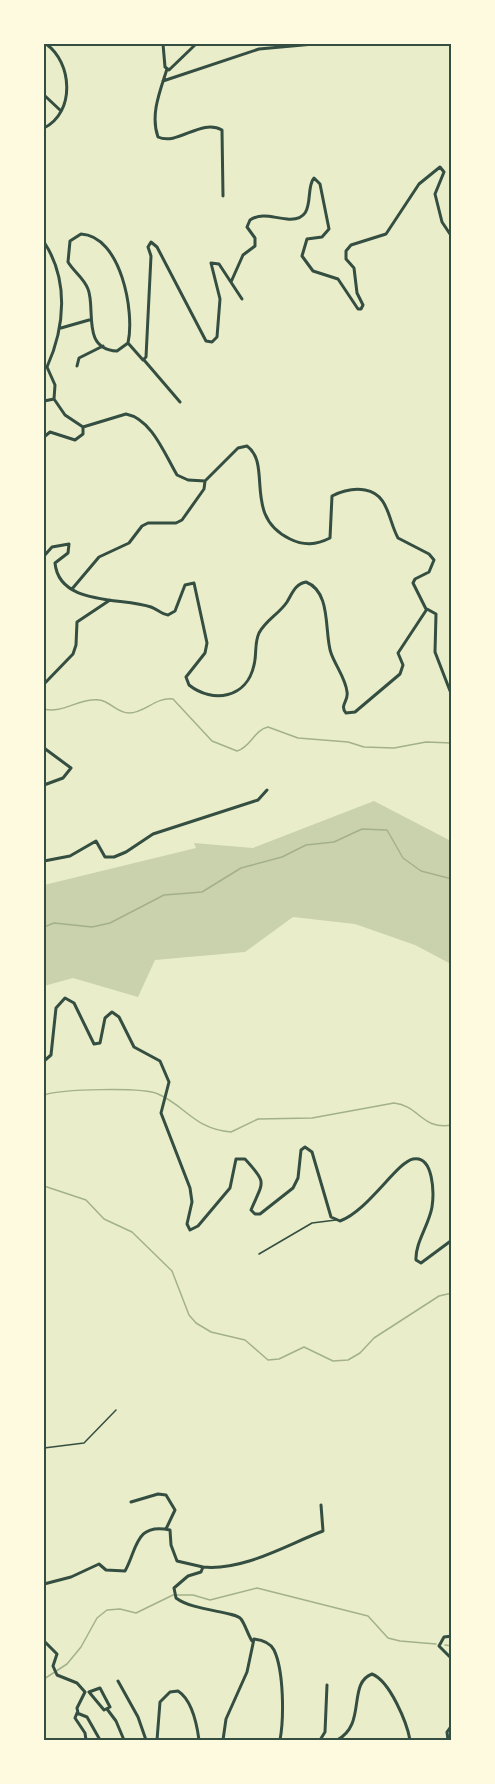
<svg xmlns="http://www.w3.org/2000/svg" width="495" height="1784" font-family="'Roboto Serif',serif">
<style>
.green{fill:#cad2ad}
.lines{fill:none;stroke-linecap:round;stroke-linejoin:round}
.stream{stroke:#a3b18a;stroke-width:1.5}
.service{stroke:#344e41;stroke-width:1.5}
.minor{stroke:#344e41;stroke-width:3}
.neatline{fill:none;stroke:#344e41;stroke-width:2}
</style>
<rect width="100%" height="100%" fill="#e9edc9"/>
<path class="green" d="M 374,801 L 451,841 L 451,964 L 415,945 L 355,924 L 293,917 L 245,952 L 155,960 L 138,997 L 73,978 L 44,986 L 44,885 L 196,848 L 194,843 L 253,848 Z"/>
<g class="lines">
<path class="stream" d="M 44,709 C 63,714 78,698 99,700 C 110,701 117,713 129,713 C 145,713 155,697 173,699 L 212,741 L 237,751 C 251,747 254,730 268,727 L 298,738 L 348,742 L 364,747 L 394,748 L 426,742 L 452,743
M 44,927 L 54,923 L 92,927 L 110,923 L 164,895 L 202,892 L 241,868 L 282,857 L 306,845 L 334,842 L 362,829 L 387,830 L 403,858 L 421,871 L 452,879
M 44,1095 C 61,1089 143,1087 158,1094 C 186,1106 194,1129 231,1132 L 258,1119 L 312,1118 L 394,1103 C 420,1106 421,1130 452,1125
M 44,1186 L 86,1200 L 104,1219 L 132,1232 L 172,1271 L 189,1315 L 196,1323 L 211,1332 L 245,1340 L 268,1360 L 279,1359 L 304,1347 L 333,1361 L 348,1360 L 360,1353 L 374,1338 L 439,1296 L 452,1293
M 445,1645 L 452,1646
M 44,1679 L 67,1664 L 81,1647 L 97,1618 L 107,1610 L 120,1609 L 136,1613 L 173,1595 L 193,1595 L 210,1600 L 257,1588 L 368,1616 L 388,1638 L 400,1641 L 436,1644"/>
<path class="service" d="M 259,1254 L 312,1223 L 336,1220
M 44,1448 L 84,1443 L 116,1410"/>
<path class="minor" d="M 163,44 L 165,67 L 169,70 L 196,44
M 167,69 C 160,91 150,115 158,137 C 178,146 201,118 222,130 L 223,196
M 163,81 L 259,49 L 314,44
M 44,95 L 60,110
M 44,128 C 76,112 72,62 46,44
M 81,234 C 121,236 135,312 128,343 L 117,351 C 81,349 96,309 88,289 C 84,278 74,272 68,262 L 70,241 Z
M 44,242 C 69,280 65,327 47,367 L 55,385 L 54,399
M 231,282 L 243,255 L 255,246 L 255,238 L 247,227 L 250,220 C 263,212 273,218 287,219 C 318,222 304,189 314,178 L 320,184 L 329,229 L 322,237 L 307,239 L 302,256 L 313,271 L 338,279 L 358,309 L 361,309 L 363,305 L 357,293 L 354,268 L 346,259 L 346,251 L 351,245 L 386,234 L 419,184 L 440,167 L 444,172 L 435,194 L 442,222 L 452,237
M 61,328 L 89,320
M 128,343 L 143,360 L 146,357 L 151,256 L 148,247 L 151,242 L 157,247 L 206,341 L 212,342 L 217,337 L 220,299 L 211,263 L 219,264 L 242,299
M 144,360 L 180,402
M 77,366 L 79,358 L 103,346
M 44,401 L 54,399
M 83,427 L 126,414 C 152,419 165,455 177,475 L 188,480 L 205,481 L 238,448 L 247,446 C 273,465 242,516 290,539 C 304,546 316,545 330,538 L 332,496 C 342,491 354,488 365,490 C 389,494 388,520 398,538 L 429,554 L 434,560 L 429,572 L 415,579 L 413,583 L 426,609
M 44,437 L 50,432 L 75,440 L 83,434 L 83,427 L 65,415 L 54,399
M 44,556 L 52,547 L 69,544 L 68,553 L 55,563 C 59,606 122,597 151,607 C 157,609 161,614 168,615 L 175,611 L 185,585 L 194,583 L 207,643 L 205,653 L 186,677 L 189,685 C 213,704 247,698 254,665 C 257,654 254,644 259,633 C 266,620 279,614 287,602 C 292,594 295,584 306,582 C 332,592 324,633 331,653 C 335,665 346,679 347,692 C 349,701 339,705 346,713 L 355,712 L 400,674 L 403,665 L 398,653 L 427,609 L 436,614 L 435,652 L 452,696
M 72,589 L 99,557 L 129,543 L 142,526 L 148,523 L 176,523 L 182,520 L 204,489 L 205,481
M 44,684 L 73,654 L 76,645 L 77,622 L 110,600
M 44,748 L 71,768 L 63,778 L 44,785
M 44,861 L 70,856 L 96,841 L 105,857 L 114,857 L 126,852 L 153,834 L 258,800 L 267,790
M 44,1061 L 51,1055 L 56,1008 L 65,998 L 74,1003 L 94,1044 L 100,1043 L 105,1018 L 112,1012 L 119,1017 L 134,1047 L 160,1061 L 169,1082 L 161,1113 L 190,1188 L 192,1202 L 187,1224 L 190,1230 L 198,1226 L 230,1188 L 236,1159 L 245,1159 C 268,1184 263,1181 251,1210 L 255,1214 L 260,1214 L 293,1188 L 298,1178 L 301,1150 L 305,1147 L 312,1152 L 331,1217 L 340,1221 C 368,1211 397,1162 413,1159 C 434,1155 434,1194 432,1207 C 429,1225 415,1243 416,1260 L 421,1263 L 452,1240
M 131,1502 L 158,1494 L 166,1495 L 175,1510 L 166,1529
M 44,1584 L 71,1577 L 99,1564 L 106,1570 L 125,1571 C 137,1550 135,1522 170,1530 L 171,1545 L 177,1561 L 203,1567
M 452,1636 L 444,1637 L 439,1646 L 452,1659
M 44,1641 L 57,1654 L 53,1666 L 57,1675 L 77,1683 L 85,1692 L 77,1708 L 78,1713
M 252,1641 C 248,1635 245,1624 241,1619 C 234,1611 193,1611 176,1598 L 174,1588 L 188,1576 L 201,1572 L 203,1567 C 244,1571 286,1545 323,1531 L 321,1505
M 118,1681 L 138,1717 L 146,1740
M 100,1688 L 110,1707 L 104,1710 L 89,1692 Z
M 107,1709 L 116,1721 L 124,1740
M 86,1740 L 85,1733 L 75,1718 L 77,1713 L 87,1717 L 100,1740
M 157,1740 L 160,1702 L 170,1692 L 178,1691 C 192,1700 197,1725 199,1740
M 223,1740 L 226,1719 L 247,1672 L 254,1639 C 262,1640 270,1642 274,1650 C 284,1671 284,1718 280,1740
M 320,1740 L 325,1732 L 327,1685
M 337,1740 C 367,1725 347,1683 372,1674 C 390,1681 407,1723 410,1740
M 448,1740 L 447,1732 L 452,1725"/>
</g>
<rect width="495" height="1784" fill="none" stroke="#fefae0" stroke-width="90"/>
<rect x="45" y="45" width="405" height="1694" class="neatline"/>
</svg>
